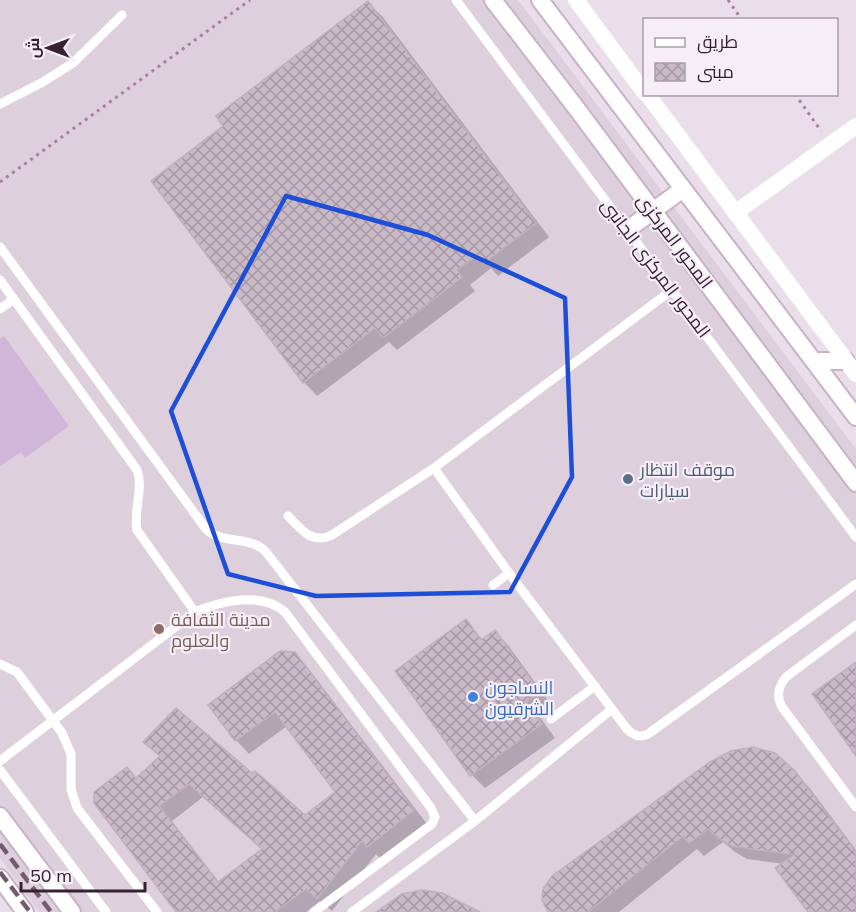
<svg xmlns="http://www.w3.org/2000/svg" width="856" height="912" font-family="Mulish,Cairo,sans-serif">
<style>
.built{fill:#ddcfdc}
.pitch{fill:#d2b6da}
.shadow{fill:#0003;fill-rule:evenodd}
.building{fill:url(#building-cross-hatch);stroke:#c2b0c1;stroke-width:1.5;fill-rule:evenodd}
.lines{fill:none;stroke-linecap:round;stroke-linejoin:round}
.secondary-casing{stroke:#c9b1c6;stroke-width:20}
.path{stroke:#ac7ea4;stroke-width:3;stroke-dasharray:3 4.5;stroke-linecap:butt}
.service{stroke:#fff;stroke-width:9}
.minor{stroke:#fff;stroke-width:16}
.tertiary{stroke:#fff;stroke-width:16}
.secondary{stroke:#fff;stroke-width:16}
.rail{stroke:#745a6e;stroke-width:4.5;stroke-dasharray:12 6;stroke-linecap:butt}
.marked{fill:none;stroke:#1d4ed8;stroke-width:4.5;stroke-linejoin:round}
.service-dot{fill:#5c6f8a;stroke:#f6eef6;stroke-width:2}
.education-dot{fill:#8d6e63;stroke:#f6eef6;stroke-width:2}
.shop-dot{fill:#3f7fe0;stroke:#f6eef6;stroke-width:2}
.labels{text-anchor:middle;dominant-baseline:central;stroke-width:4.5;stroke-linejoin:round;paint-order:stroke}
.street-label{font-size:18px;fill:#382033;stroke:#f6eef6}
.service-label{font-size:18px;fill:#4e5e75;stroke:#f6eef6;text-anchor:start}
.education-label{font-size:18px;fill:#785e54;stroke:#f6eef6;text-anchor:start}
.shop-label{font-size:18px;fill:#366cbe;stroke:#f6eef6;text-anchor:start}
</style>
<defs>
<pattern id="building-cross-hatch" width="8" height="8" patternUnits="userSpaceOnUse" patternTransform="scale(1.5)"><rect width="8" height="8" fill="#cabac8"/><path d="M0 0l8 8M0 8l8-8" fill="none" stroke="#a597a3"/></pattern>
</defs>
<rect width="100%" height="100%" fill="#e9dee9"/>
<path class="built" d="M 0,0 L 518,0 L 856,449 L 856,912 L 39,912 L 0,858 Z"/>
<path class="pitch" d="M 4,336 L 69,426 L 25,458 L 21,452 L 0,466 L 0,339 Z"/>
<path class="shadow" d="M 368,3 L 382,16 L 549,237 L 498,276 L 491,268 L 470,285 L 475,291 L 397,350 L 389,342 L 317,396 L 304,382 L 225,126 Z
M 466,621 L 483,640 L 495,632 L 508,645 L 552,706 L 539,716 L 555,738 L 485,788 L 472,775 Z
M 294,654 L 308,668 L 427,824 L 381,859 L 376,854 L 332,911 L 320,901 L 306,912 L 177,912 L 127,769 L 137,779 L 161,757 L 145,742 L 252,775 L 305,816 L 337,793 L 287,726 L 249,754 L 236,740 ZM 203,797 L 263,850 L 219,882 L 172,821 Z
M 794,773 L 809,787 L 856,850 L 856,912 L 810,912 L 784,864 L 747,859 L 735,852 L 723,842 L 704,856 L 697,849 L 619,912 L 550,912 Z"/>
<path class="building" d="M 368,1 L 536,223 L 484,263 L 477,255 L 457,270 L 462,277 L 383,338 L 375,328 L 303,383 L 151,181 L 223,126 L 216,116 Z
M 466,619 L 481,640 L 495,630 L 540,692 L 526,702 L 542,724 L 470,776 L 395,671 Z
M 280,651 L 295,652 L 414,810 L 367,847 L 362,841 L 317,899 L 306,889 L 275,912 L 176,912 L 94,803 L 94,792 L 127,767 L 136,778 L 160,756 L 143,742 L 176,708 L 252,773 L 255,771 L 305,815 L 335,792 L 275,712 L 235,741 L 208,705 ZM 189,784 L 262,849 L 218,882 L 159,806 Z
M 856,662 L 856,756 L 812,694 Z
M 753,747 L 775,753 L 795,771 L 856,852 L 856,912 L 808,912 L 775,868 L 794,855 L 732,846 L 719,839 L 708,829 L 689,843 L 683,836 L 588,912 L 548,912 L 542,900 L 543,889 L 552,876 L 710,762 L 731,751 Z
M 422,890 L 442,893 L 480,912 L 376,912 L 402,894 Z"/>
<g class="lines">
<defs>
<path id="secondary" d="M 493,0 L 577,109 L 856,483
M 540,0 L 856,417
M 627,230 L 683,189
M 815,361 L 846,361
M 0,816 L 72,912
M 0,878 L 25,912"/>
</defs>
<use href="#secondary" class="secondary-casing"/>
<path class="path" d="M 728,0 L 742,20
M 795,94 L 821,131
M 0,182 L 250,0"/>
<path class="service" d="M 456,0 L 856,537
M 0,104 L 43,82 L 73,63 L 122,15
M 0,247 L 206,529 C 222,545 250,535 266,552 L 475,821
M 0,280 L 137,470 C 144,489 133,510 137,530 L 195,612
M 0,309 L 14,299
M 434,468 L 509,573 L 627,729 C 634,736 640,738 648,734 L 856,584
M 288,516 C 301,529 312,545 332,535 L 434,468 L 672,290
M 493,585 L 509,573
M 856,625 L 786,677 C 778,687 776,696 782,707 L 856,807
M 0,664 L 17,672 L 62,733 L 71,754 L 71,789 L 77,808 L 157,912
M 551,719 L 595,686
M 0,761 L 195,612 C 221,601 261,591 285,612 L 431,808 L 435,817 L 432,824 L 314,912
M 0,770 L 106,912
M 352,912 L 475,821 L 612,709"/>
<path class="minor" d="M 735,213 L 856,126"/>
<path class="tertiary" d="M 576,0 L 644,92
M 647,94 L 856,374"/>
<use href="#secondary" class="secondary"/>
<path class="rail" d="M 0,844 L 51,912
M 0,872 L 30,912"/>
</g>
<path class="marked" d="M 286,196 L 428,235 L 565,298 L 572,477 L 510,592 L 316,596 L 228,574 L 171,411 Z"/>
<circle class="service-dot" cx="628" cy="479" r="6"/>
<circle class="education-dot" cx="159" cy="629" r="6"/>
<circle class="shop-dot" cx="473" cy="697" r="6"/>
<g class="labels">
<g class="street-label">
<text transform="translate(675 241) rotate(53)">المحور المركزى</text>
<text transform="translate(656 268) rotate(53)">المحور المركزى الجانبى</text>
</g>
<g class="service-label">
<text x="640" y="469">موقف انتظار<tspan x="640" dy="21">سيارات</tspan></text>
</g>
<g class="education-label">
<text x="171" y="619">مدينة الثقافة<tspan x="171" dy="21">والعلوم</tspan></text>
</g>
<g class="shop-label">
<text x="485" y="687">النساجون<tspan x="485" dy="21">الشرقيون</tspan></text>
</g>
</g>
<rect x="643" y="18" width="195" height="78" fill="#f6eef6" stroke="#aa9ca8" stroke-width="1.5"/>
<rect x="655" y="38" width="30" height="9" fill="#ffffff" stroke="#aa9ca8" stroke-width="1.5"/>
<text x="697" y="48" font-size="18" fill="#382033">طريق</text>
<rect x="655" y="63" width="30" height="18" fill="url(#building-cross-hatch)" stroke="#aa9ca8" stroke-width="1.5"/>
<text x="697" y="78" font-size="18" fill="#382033">مبنى</text>
<g transform="translate(48 48) rotate(270)" stroke="#f6eef6" stroke-width="4.5" paint-order="stroke">
<path d="M0-4.5L10 22L0 15L-10 22Z" fill="#382033"/>
<text y="-9" font-size="16" font-weight="bold" text-anchor="middle" fill="#382033">ش</text>
</g>
<path d="M21 882v9h124v-9" fill="none" stroke="#382033" stroke-width="3"/>
<text x="30" y="882" font-size="18" fill="#382033" stroke="#f6eef6" stroke-width="4.5" paint-order="stroke">50 m</text>
</svg>
